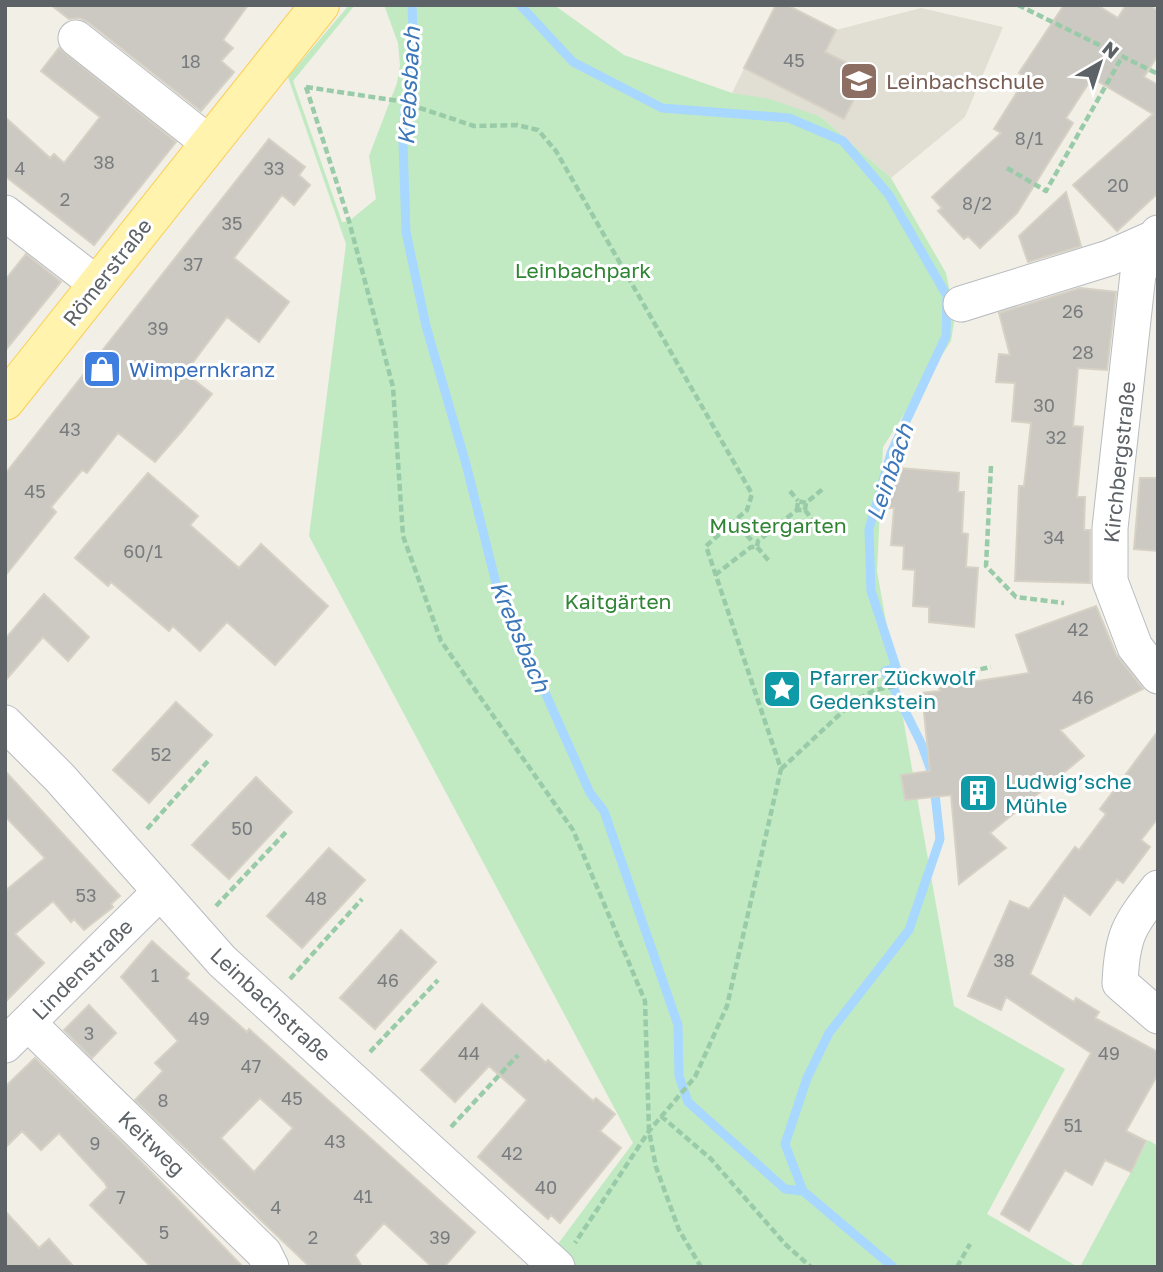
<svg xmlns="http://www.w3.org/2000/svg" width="1163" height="1272" font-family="'Golos Text',sans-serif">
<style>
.education{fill:#e1ded4}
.green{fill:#c1eac2}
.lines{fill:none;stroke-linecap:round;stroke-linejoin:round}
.stream{stroke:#a8d7ff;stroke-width:9}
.building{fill:#ccc9c3;stroke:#d6d1c4;stroke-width:2;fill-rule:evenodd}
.minor-casing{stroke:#b8bcc0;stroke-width:37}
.major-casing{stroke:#fbcf55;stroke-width:40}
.path{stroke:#99cba8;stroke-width:4.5;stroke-dasharray:7 3.5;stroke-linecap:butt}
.minor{stroke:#fff;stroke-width:35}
.major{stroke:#fff3ad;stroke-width:38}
.labels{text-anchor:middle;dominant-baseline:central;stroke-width:6;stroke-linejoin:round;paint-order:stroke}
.number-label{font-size:18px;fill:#797c7e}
.education-label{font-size:21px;fill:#785e54;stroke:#fff;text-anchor:start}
.park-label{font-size:21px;fill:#2f8534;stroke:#fff}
.street-label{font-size:21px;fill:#5d6267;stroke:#fff}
.shop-label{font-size:21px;fill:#366cbe;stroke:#fff;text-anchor:start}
.culture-label{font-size:21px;fill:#0d838f;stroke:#fff;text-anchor:start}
.water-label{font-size:23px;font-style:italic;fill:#3c77b9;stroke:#fff}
</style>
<rect width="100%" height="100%" fill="#f1efe6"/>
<path class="education" d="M 776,5 L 787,5 L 836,30 L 921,8 L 1003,27 L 965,117 L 891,178 L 821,117 L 732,93 Z"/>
<path class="green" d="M 349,5 L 355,5 L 293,81 L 342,222 L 349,221 L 376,199 L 369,156 L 397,83 L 400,65 L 398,43 L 384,5 L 554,5 L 624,55 L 732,93 L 770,99 L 821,117 L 891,178 L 946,273 L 955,316 L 951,341 L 883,447 L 877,571 L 954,1006 L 1065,1069 L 987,1214 L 1078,1267 L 575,1267 L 552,1252 L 633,1143 L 309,536 L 346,244 L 288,77 Z
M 1148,1140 L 1158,1146 L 1158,1267 L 1080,1267 Z"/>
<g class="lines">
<path class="stream" d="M 412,5 L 414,53 L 405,108 L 403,141 L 406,232 L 426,326 L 466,464 L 496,583 L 590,793 L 604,811 L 678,1025 L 679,1076 L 688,1102 L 785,1189 L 803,1191
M 520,5 L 573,62 L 662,108 L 789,118 L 843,141 L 889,195 L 947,296 L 946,336 L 891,453 L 869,529 L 871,591 L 896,667 L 885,671 L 921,743 L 933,776 L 940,839 L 909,930 L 829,1033 L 807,1078 L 785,1144 L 803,1191 L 893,1267"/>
</g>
<path class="building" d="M 51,5 L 248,5 L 223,40 L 233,48 L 221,61 L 234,72 L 201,111 L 88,22 L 80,18 L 69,19 Z
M 776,5 L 787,5 L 836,30 L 825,52 L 867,73 L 844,119 L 744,68 Z
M 1064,5 L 1097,5 L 1118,18 L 1126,5 L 1149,5 L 1158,11 L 1158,55 L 1144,77 L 1158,85 L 1158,193 L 1117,231 L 1073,185 L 1153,114 L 1092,78 L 1066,118 L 1073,123 L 1017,213 L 980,248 L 968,236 L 964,239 L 938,211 L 942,208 L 932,197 L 1001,133 L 994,129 L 1019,89 L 1017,87 L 1024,76 L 1019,73 Z
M 59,48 L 176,142 L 94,245 L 5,176 L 5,117 L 50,158 L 54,154 L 64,163 L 100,117 L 41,71 Z
M 269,139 L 305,167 L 299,175 L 310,185 L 294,205 L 282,195 L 234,258 L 289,302 L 259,342 L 227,317 L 185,373 L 212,394 L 182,431 L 155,462 L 118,433 L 87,473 L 82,470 L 51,507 L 56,512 L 5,576 L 5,474 Z
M 1066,192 L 1081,246 L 1028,262 L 1019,236 Z
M 26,254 L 61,282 L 5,351 L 5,280 Z
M 1080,288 L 1116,292 L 1107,370 L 1078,368 L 1073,426 L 1083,427 L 1077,497 L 1085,497 L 1084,530 L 1090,530 L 1090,583 L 1015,581 L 1019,486 L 1024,486 L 1031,423 L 1012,421 L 1015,383 L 996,382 L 999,354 L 1010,355 L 999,313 Z
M 899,468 L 959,473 L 958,492 L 964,492 L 962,533 L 968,534 L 966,567 L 978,568 L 974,627 L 929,622 L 929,607 L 913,606 L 915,570 L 903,569 L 904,546 L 891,545 L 894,508 L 886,508 L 888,481 L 899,482 Z
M 148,473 L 198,516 L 190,525 L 239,568 L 261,544 L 328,606 L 275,665 L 227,622 L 200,651 L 173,626 L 169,631 L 111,582 L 108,586 L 75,558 Z
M 1140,478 L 1158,478 L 1158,551 L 1134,549 Z
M 44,594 L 89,637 L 68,661 L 43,637 L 5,681 L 5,639 Z
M 1096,606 L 1116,654 L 1143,689 L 1060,730 L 1084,756 L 990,833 L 1006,848 L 959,884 L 951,795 L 905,800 L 901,775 L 930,771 L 922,693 L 940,691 L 939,687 L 1029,673 L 1016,635 Z
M 176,702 L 212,735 L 149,803 L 113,770 Z
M 1158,731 L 1158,818 L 1141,840 L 1150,847 L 1123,883 L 1117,879 L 1090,915 L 1064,895 L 1030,974 L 1074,1002 L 1076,998 L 1099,1012 L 1095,1018 L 1158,1052 L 1158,1074 L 1126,1131 L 1146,1141 L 1131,1172 L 1105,1160 L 1092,1185 L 1065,1170 L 1029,1231 L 1001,1214 L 1091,1053 L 1006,997 L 1001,1010 L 968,996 L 1010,901 L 1029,909 L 1075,847 L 1079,850 L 1106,814 L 1100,809 Z
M 5,771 L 120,896 L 111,904 L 113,907 L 84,930 L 74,919 L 71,922 L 53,901 L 15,934 L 44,963 L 5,1002 L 5,891 L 45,858 L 5,816 Z
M 256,777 L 292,812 L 229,879 L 192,845 Z
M 329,848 L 365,880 L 302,948 L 267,916 Z
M 401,930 L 436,962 L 375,1029 L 340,998 Z
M 152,941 L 189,974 L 186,978 L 247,1032 L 249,1029 L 475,1232 L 444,1267 L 432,1267 L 384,1223 L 355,1255 L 362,1267 L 310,1267 L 135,1100 L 163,1071 L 155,1063 L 178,1041 L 121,977 ZM 260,1098 L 293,1128 L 254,1172 L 221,1138 Z
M 482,1004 L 546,1063 L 548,1060 L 593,1101 L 596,1098 L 615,1114 L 600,1131 L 621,1148 L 560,1223 L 551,1215 L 548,1219 L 478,1157 L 527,1100 L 489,1066 L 455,1102 L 421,1070 Z
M 89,1005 L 116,1033 L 92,1058 L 64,1030 Z
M 35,1058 L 128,1148 L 243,1267 L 151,1267 L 90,1205 L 107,1188 L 105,1183 L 59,1133 L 41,1150 L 22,1131 L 5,1148 L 5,1087 Z
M 5,1211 L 39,1248 L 49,1239 L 74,1267 L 5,1267 Z"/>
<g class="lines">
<defs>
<path id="minor" d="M 76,38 L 209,143
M 5,213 L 98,285
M 1158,233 L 1138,274 L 1110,528 L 1110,581 L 1135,647 L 1158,676
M 961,304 L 1109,258 L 1152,239
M 5,723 L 60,778 L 222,961 L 557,1267
M 1158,888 C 1129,925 1122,935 1120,983 L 1158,1016
M 28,1023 L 264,1253 L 271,1267
M 5,1045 L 159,893"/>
<path id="major" d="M 5,401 L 320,5"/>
</defs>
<use href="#minor" class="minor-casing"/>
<use href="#major" class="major-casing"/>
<path class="path" d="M 1018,5 L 1158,74
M 306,87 L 399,101 L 474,126 L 517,125 L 538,130 L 556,151 L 752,494 L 747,510 L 706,546 L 781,769 L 727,1006 L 695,1077 L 649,1131 L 575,1243
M 306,87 L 349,221 L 393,387 L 403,536 L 441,641 L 573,830 L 645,1001 L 649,1131 L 656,1167 L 679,1230 L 701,1267
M 1007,168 L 1046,191 L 1122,57
M 991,466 L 986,566 L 1016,597 L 1064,603
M 790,491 L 798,501
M 797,510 L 798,501 L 806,503
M 805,510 L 814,522
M 740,527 L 752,541
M 757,547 L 769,561
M 715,575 L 751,547 L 757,547 L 758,541 L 797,510 L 805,510 L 806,503 L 824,488
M 781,769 L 854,701 L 875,690 L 991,667
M 147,829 L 209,760
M 216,906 L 287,831
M 290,979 L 362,899
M 370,1052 L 438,980
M 661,1116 L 711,1159 L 786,1245 L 811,1267
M 451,1127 L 518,1055
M 957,1267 L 970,1244"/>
<use href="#minor" class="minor"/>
<use href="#major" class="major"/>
</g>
<defs>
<symbol id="school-square" viewBox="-11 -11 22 22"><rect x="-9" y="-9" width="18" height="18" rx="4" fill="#8d6e63" stroke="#fff"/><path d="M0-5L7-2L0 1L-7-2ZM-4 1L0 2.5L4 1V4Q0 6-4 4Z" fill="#fff"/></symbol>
<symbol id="shop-square" viewBox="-11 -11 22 22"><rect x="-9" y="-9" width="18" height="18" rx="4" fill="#3f7fe0" stroke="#fff"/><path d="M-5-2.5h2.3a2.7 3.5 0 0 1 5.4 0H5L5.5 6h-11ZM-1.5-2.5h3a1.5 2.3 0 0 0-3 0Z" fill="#fff"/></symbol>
<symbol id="sight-square" viewBox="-11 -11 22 22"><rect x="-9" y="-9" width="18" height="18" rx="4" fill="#0f9aa8" stroke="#fff"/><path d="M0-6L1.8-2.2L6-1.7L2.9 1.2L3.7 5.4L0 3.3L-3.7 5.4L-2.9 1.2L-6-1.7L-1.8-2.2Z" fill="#fff"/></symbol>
<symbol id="building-square" viewBox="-11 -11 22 22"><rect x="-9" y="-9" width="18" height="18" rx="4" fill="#0f9aa8" stroke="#fff"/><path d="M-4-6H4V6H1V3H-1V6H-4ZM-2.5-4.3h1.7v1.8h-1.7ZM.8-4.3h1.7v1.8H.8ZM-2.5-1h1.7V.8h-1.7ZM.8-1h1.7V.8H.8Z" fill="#fff"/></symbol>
</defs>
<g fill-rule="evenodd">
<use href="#school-square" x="837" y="59" width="44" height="44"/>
<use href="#shop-square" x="80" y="347" width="44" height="44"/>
<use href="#sight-square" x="760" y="667" width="44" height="44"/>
<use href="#building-square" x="956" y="771" width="44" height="44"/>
</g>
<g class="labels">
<g class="number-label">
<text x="794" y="60">45</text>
<text x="191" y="61">18</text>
<text x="1029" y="138">8/1</text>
<text x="104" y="162">38</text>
<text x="20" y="168">4</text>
<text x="274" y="168">33</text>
<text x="1118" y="185">20</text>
<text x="65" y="199">2</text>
<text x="977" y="203">8/2</text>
<text x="232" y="223">35</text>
<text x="193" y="264">37</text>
<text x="1073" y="311">26</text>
<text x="158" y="328">39</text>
<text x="1083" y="352">28</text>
<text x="1044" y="405">30</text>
<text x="70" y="429">43</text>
<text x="1056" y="437">32</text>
<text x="35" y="491">45</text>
<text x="1054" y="537">34</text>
<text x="143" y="551">60/1</text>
<text x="1078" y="629">42</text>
<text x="1083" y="697">46</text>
<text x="161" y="754">52</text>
<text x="242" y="828">50</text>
<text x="86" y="895">53</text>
<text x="316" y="898">48</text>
<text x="1004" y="960">38</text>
<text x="155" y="975">1</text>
<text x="388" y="980">46</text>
<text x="199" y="1018">49</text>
<text x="89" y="1033">3</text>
<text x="469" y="1053">44</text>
<text x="1109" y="1053">49</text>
<text x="251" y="1066">47</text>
<text x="292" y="1098">45</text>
<text x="163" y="1100">8</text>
<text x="1073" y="1125">51</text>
<text x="335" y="1141">43</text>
<text x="95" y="1143">9</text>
<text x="512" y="1153">42</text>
<text x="546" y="1187">40</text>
<text x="363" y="1196">41</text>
<text x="121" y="1197">7</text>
<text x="276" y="1207">4</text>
<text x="164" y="1232">5</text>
<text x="313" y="1237">2</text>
<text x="440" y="1237">39</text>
</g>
<g class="education-label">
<text x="886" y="81">Leinbachschule</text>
</g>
<g class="park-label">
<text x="583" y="270">Leinbachpark</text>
<text x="778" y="525">Mustergarten</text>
<text x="618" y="601">Kaitgärten</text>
</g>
<g class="street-label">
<text transform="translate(107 272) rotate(-52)">Römerstraße</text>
<text transform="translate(1119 462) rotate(-84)">Kirchbergstraße</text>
<text transform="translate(82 969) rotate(-45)">Lindenstraße</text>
<text transform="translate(271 1004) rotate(43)">Leinbachstraße</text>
<text transform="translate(152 1143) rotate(44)">Keitweg</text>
</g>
<g class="shop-label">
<text x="129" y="369">Wimpernkranz</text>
</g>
<g class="culture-label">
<text x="809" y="677">Pfarrer Zückwolf<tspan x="809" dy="24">Gedenkstein</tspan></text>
<text x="1005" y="781">Ludwig’sche<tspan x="1005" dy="24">Mühle</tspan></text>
</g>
<g class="water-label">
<text transform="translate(408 86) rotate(-87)">Krebsbach</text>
<text transform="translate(889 472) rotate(-71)">Leinbach</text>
<text transform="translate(521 636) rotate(67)">Krebsbach</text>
</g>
</g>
<rect width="1163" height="1272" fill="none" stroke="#5d6267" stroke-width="14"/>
<g transform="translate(1100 63) rotate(39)" stroke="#ffffff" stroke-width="5" paint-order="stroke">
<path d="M0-5L12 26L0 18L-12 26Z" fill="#5d6267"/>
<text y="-10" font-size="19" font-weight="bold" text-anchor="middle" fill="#5d6267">N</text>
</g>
</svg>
